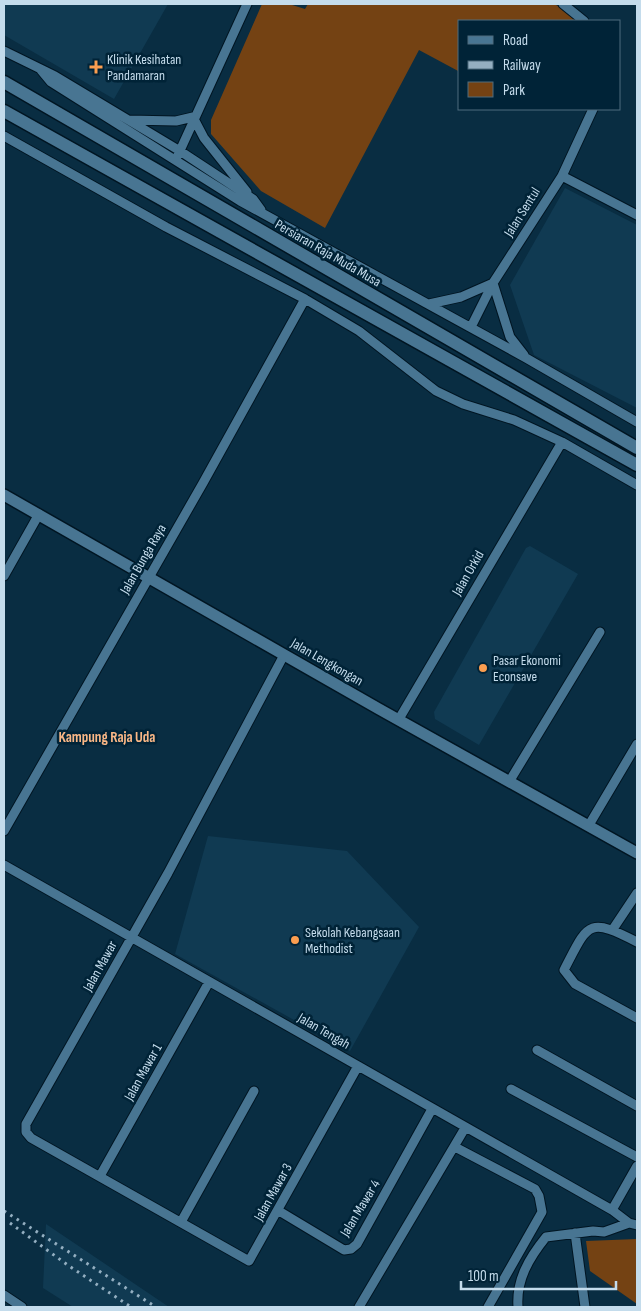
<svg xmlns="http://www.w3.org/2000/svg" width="641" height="1311" font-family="'Sofia Sans Condensed',sans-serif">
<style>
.built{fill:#103a52}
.green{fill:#744213}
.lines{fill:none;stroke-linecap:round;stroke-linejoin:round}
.minor-casing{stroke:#001522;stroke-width:11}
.tertiary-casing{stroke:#001522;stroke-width:14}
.secondary-casing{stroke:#001522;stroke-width:15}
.minor{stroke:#487592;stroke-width:9}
.tertiary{stroke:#487592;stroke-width:11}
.secondary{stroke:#487592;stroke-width:12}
.rail{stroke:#94afc1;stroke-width:3;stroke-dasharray:2.5 5;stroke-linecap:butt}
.poi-dot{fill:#fb9e50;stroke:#002337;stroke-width:2}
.labels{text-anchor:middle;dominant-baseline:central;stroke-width:5;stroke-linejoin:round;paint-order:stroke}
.poi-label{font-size:14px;fill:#c4dcec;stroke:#002337;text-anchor:start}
.street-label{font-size:14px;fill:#c4dcec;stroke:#002337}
.neighbourhood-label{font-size:15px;font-weight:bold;fill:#f9b786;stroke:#002337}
</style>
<rect width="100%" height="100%" fill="#092d42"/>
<path class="built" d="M 4,4 L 168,4 L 114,99 L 4,35 Z
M 565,188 L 637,225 L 637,408 L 534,355 L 510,285 Z
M 530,546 L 578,574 L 479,745 L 435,719 L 434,712 L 526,548 Z
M 208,836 L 347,851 L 419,927 L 350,1051 L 175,954 Z
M 46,1224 L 169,1307 L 73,1307 L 43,1288 Z"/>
<path class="green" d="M 262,4 L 289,4 L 305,9 L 308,4 L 554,4 L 571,13 L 575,21 L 460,21 L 460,72 L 419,50 L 325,228 L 261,191 L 211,134 L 211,120 Z
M 637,1239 L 637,1304 L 590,1271 L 586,1241 Z"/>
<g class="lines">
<defs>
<path id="minor" d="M 563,4 L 584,21
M 4,51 L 55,76 L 180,151 L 253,199 L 261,210
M 41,70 L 51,82 L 240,201 L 526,358 L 637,422
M 193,117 L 204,138 L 247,192
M 129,120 L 176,121 L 193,117
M 4,136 L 166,227 L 305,299 L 359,331 L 436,391 L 463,404 L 514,420 L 562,442 L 637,485
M 178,155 L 247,4
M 562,176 L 637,215
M 429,304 L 461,297 L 493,283 L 510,337 L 524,355
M 471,327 L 493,283 L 562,176 L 593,109
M 4,576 L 39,514
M 284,655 L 168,873 L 26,1124 L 26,1132 L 31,1138 L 249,1261 L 358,1066
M 399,719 L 562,442
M 509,782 L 600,632
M 589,825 L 637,744
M 4,831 L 203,483 L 305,299
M 4,865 L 612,1210 L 629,1223 L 637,1225
M 613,929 L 637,893
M 637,942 C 587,916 588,924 564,970 L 575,984 L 637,1018
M 537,1050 L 637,1106
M 511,1089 L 637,1157
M 455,1147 L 535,1189 L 539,1196 L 542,1212 L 488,1307
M 100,1176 L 209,982
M 612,1210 L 637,1166
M 279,1211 L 344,1250 L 351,1249 L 357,1244 L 432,1109
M 181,1222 L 254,1091
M 575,1233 L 585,1307
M 4,1295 L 22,1307
M 359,1307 L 465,1128
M 518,1307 C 516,1280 529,1258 546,1237 L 593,1231 L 604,1232 L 629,1223"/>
<path id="tertiary" d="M 4,495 L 379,709 L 637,853"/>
<path id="secondary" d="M 4,82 L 637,448
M 4,111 L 637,465"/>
</defs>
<use href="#minor" class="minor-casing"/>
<use href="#tertiary" class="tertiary-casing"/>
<use href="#secondary" class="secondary-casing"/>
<use href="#minor" class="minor"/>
<use href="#tertiary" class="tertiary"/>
<use href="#secondary" class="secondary"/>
<path class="rail" d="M 4,1211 L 156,1307
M 10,1223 L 69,1266 L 131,1307"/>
</g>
<g class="poi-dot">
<path d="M93.5 59.5h5v5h5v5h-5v5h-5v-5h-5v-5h5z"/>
<circle cx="483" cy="668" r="5"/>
<circle cx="295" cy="940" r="5"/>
</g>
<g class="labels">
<g class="poi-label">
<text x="107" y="59">Klinik Kesihatan<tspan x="107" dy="16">Pandamaran</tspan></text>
<text x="493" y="660">Pasar Ekonomi<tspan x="493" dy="16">Econsave</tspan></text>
<text x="305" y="932">Sekolah Kebangsaan<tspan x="305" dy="16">Methodist</tspan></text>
</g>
<g class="street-label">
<text transform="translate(522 212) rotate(-58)">Jalan Sentul</text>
<text transform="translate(328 253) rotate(30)">Persiaran Raja Muda Musa</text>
<text transform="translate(143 559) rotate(-60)">Jalan Bunga Raya</text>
<text transform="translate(468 573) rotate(-60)">Jalan Orkid</text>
<text transform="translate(327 662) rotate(30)">Jalan Lengkongan</text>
<text transform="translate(100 966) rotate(-61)">Jalan Mawar</text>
<text transform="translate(324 1031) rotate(30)">Jalan Tengah</text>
<text transform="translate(143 1072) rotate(-61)">Jalan Mawar 1</text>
<text transform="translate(273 1192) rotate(-61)">Jalan Mawar 3</text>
<text transform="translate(360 1208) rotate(-59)">Jalan Mawar 4</text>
</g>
<g class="neighbourhood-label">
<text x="107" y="737">Kampung Raja Uda</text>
</g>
</g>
<rect width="641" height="1311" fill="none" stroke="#c4dcec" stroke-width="10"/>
<rect x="458" y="20" width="162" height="90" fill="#002337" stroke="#4e6d7f"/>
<rect x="468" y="36" width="25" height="8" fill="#487592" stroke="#4e6d7f"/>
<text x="503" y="45" font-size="15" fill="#c4dcec">Road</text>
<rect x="468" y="61" width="25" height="8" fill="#94afc1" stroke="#4e6d7f"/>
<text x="503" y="70" font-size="15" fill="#c4dcec">Railway</text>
<rect x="468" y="82" width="25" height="15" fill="#744213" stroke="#4e6d7f"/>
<text x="503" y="95" font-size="15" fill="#c4dcec">Park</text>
<path d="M461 1281v8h155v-8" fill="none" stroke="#c4dcec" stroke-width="2.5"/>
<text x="468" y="1281" font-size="15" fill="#c4dcec" stroke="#002337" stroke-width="4" paint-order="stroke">100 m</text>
</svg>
